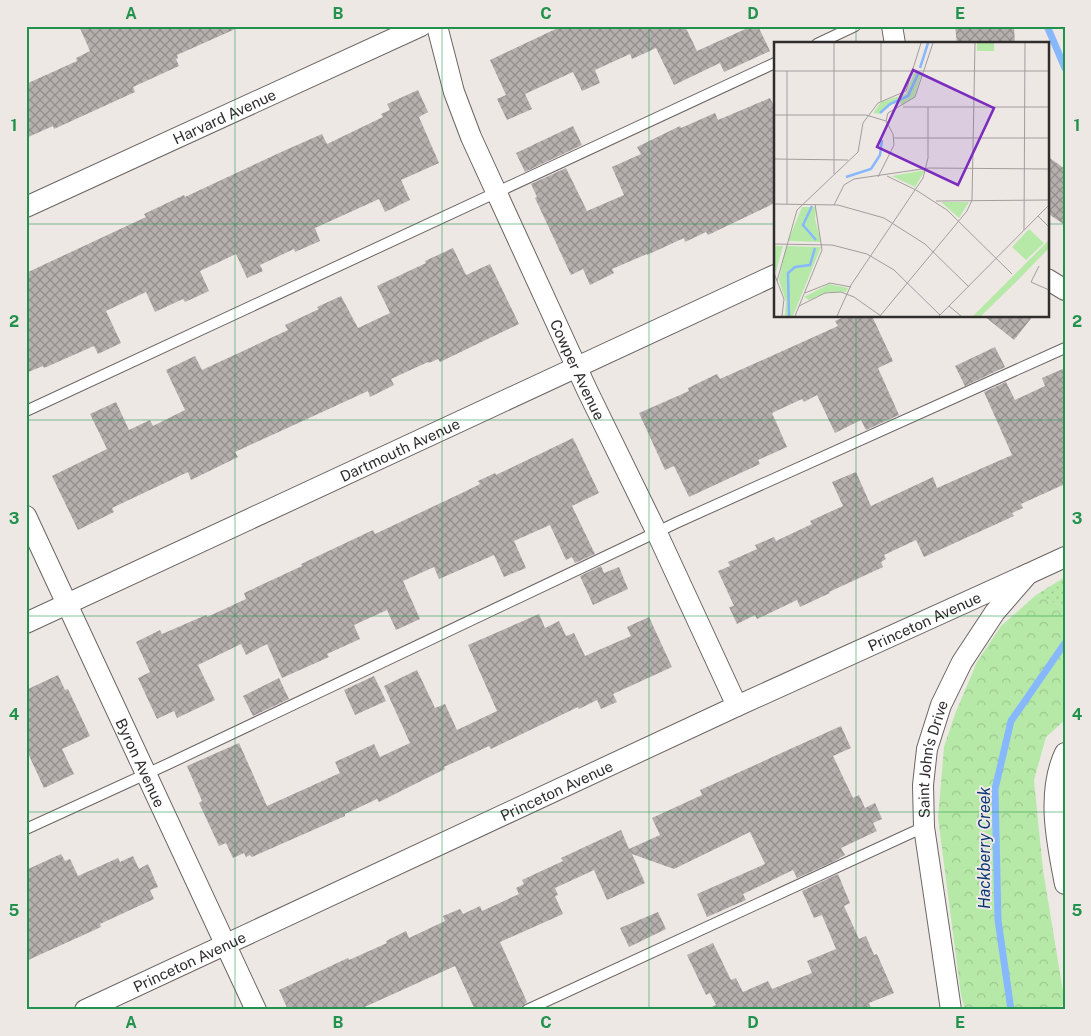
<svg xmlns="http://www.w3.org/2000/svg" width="1091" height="1036" font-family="'Public Sans',sans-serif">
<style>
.grass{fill:url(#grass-dots)}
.forest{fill:url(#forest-crowns)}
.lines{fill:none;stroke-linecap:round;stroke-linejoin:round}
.stream{stroke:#87b8fe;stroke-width:7}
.building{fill:url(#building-cross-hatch)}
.service-casing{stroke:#6a6563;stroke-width:12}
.minor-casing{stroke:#6a6563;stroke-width:22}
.service{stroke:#fff;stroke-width:10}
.minor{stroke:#fff;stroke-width:20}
.grid{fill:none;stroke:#21924b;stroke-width:1;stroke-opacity:0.55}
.labels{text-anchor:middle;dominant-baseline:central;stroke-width:4;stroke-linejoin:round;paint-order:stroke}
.street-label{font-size:15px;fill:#302d2d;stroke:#eee8e5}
.water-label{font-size:16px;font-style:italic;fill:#073773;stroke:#eee8e5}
.inset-river{fill:none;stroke:#87b8fe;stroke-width:2.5}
.inset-road{fill:none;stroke:#a29d9b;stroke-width:1}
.view{fill:#7b2cbf;fill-opacity:0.15;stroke:#7b2cbf;stroke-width:2.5}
.inset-edge{fill:none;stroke:#302d2d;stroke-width:2.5}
.neatline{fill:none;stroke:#21924b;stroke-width:2}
.grid-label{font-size:16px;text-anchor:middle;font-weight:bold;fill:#21924b}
</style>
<defs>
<pattern id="grass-dots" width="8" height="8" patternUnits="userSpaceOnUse" patternTransform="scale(1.25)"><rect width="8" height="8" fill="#b6e9a7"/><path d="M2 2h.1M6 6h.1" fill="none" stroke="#9dc890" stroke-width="1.8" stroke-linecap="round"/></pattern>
<pattern id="forest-crowns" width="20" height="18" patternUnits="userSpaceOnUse" patternTransform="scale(1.25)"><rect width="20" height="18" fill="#b6e9a7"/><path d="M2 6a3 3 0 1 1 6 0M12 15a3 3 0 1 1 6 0" fill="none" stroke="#9dc890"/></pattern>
<pattern id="building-cross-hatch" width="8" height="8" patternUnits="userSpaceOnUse" patternTransform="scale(1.25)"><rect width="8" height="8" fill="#b5afae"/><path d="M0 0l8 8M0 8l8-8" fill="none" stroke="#948f8e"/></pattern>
</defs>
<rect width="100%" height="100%" fill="#eee8e5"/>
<path class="grass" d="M 1065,577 L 1065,608 L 1036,595 Z"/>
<path class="forest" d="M 1036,595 L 1065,608 L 1065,720 L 1046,737 L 1034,780 L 1043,870 L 1065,1004 L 1053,1010 L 965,1010 L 961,995 L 938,818 L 944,747 L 955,714 L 977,662 L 1001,626 Z"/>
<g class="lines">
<path class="stream" d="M 1047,26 L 1065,68
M 1011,1010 L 998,920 L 995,789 L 1011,721 L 1065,643"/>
</g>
<path class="building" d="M 79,26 L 242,26 L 177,55 L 178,58 L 176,59 L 179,66 L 133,87 L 135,92 L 54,129 L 53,126 L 26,138 L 26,84 L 77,61 L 76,58 L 90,51 Z
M 562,26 L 685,26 L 697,51 L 752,26 L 758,26 L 770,51 L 724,72 L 720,63 L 674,85 L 656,48 L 632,59 L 630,54 L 595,70 L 600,83 L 582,91 L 573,72 L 525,94 L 532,109 L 507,120 L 497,99 L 506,95 L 490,60 Z
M 955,26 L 1014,26 L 1015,44 L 957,44 Z
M 418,90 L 428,112 L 419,117 L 439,163 L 401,180 L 410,200 L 385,212 L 379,199 L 315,228 L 320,241 L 295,252 L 294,249 L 260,265 L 263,271 L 247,278 L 236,254 L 200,271 L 209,291 L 185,302 L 183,299 L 155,312 L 146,292 L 106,311 L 121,343 L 98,354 L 94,346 L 44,368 L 43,366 L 26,373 L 26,273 L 146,217 L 144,214 L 184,195 L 185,197 L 279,153 L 322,134 L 327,144 L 383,117 L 381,114 L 390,110 L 387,104 Z
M 770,98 L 775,108 L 775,203 L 708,235 L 706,232 L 685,242 L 684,238 L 647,255 L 647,254 L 612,269 L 614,273 L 590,285 L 583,269 L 571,275 L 535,198 L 537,197 L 531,184 L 566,168 L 587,211 L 624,195 L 612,167 L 641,154 L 637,147 L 680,126 L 681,128 L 715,113 L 718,120 Z
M 573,126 L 582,145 L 525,172 L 516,153 Z
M 1047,156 L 1065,169 L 1065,225 L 1047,213 Z
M 453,248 L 466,275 L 490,264 L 519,324 L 440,362 L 438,359 L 429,363 L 428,362 L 391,379 L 394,385 L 370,397 L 368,391 L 235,452 L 238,457 L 191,480 L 188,472 L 112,508 L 114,512 L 78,530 L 52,476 L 107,449 L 90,414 L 116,402 L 129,430 L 150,420 L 153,426 L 185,410 L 166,370 L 195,356 L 202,370 L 288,330 L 285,325 L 319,309 L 317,307 L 341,296 L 358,328 L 390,313 L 377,286 L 426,263 L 425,261 Z
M 846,316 L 872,316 L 893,361 L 878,368 L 899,415 L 866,430 L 861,420 L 835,433 L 817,395 L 804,402 L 802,399 L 772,413 L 787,447 L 758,460 L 760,464 L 689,497 L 674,466 L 665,470 L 639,413 L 689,391 L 688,388 L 717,374 L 720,379 L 838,326 L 835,321 Z
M 984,316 L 1033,316 L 1014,340 Z
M 995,347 L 1005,367 L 965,386 L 955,366 Z
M 1065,368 L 1065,484 L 1021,504 L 1023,508 L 1012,513 L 1014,516 L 924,557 L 916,540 L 884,555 L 886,559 L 881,562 L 883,567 L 829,592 L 830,593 L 800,607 L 797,600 L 757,619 L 755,615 L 737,624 L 729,607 L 734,606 L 718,571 L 730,566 L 728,562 L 757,549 L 755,545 L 774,537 L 776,541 L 812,524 L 810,521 L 843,506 L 832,482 L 856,472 L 871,506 L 933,477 L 937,488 L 1012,455 L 984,392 L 1006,382 L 1015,400 L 1045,386 L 1042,378 Z
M 573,438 L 599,493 L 572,506 L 595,554 L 575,563 L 572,557 L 566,560 L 550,525 L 514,541 L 526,568 L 504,577 L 494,555 L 439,579 L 434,567 L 403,581 L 420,619 L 396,630 L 387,610 L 354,625 L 360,639 L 327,654 L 329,657 L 282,678 L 267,644 L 246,655 L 241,644 L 198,665 L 215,700 L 177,718 L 174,711 L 157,719 L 138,678 L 150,672 L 136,642 L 160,630 L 162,634 L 206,615 L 207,617 L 246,599 L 244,593 L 302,566 L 301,564 L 373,530 L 375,534 L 466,491 L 480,484 L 478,481 L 495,473 L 496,475 Z
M 601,566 L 604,573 L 619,567 L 628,589 L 593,605 L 580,576 Z
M 539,614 L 545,628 L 559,621 L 566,636 L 574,633 L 585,656 L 631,636 L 627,627 L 649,617 L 672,667 L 613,694 L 617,702 L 601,709 L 597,700 L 579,709 L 578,707 L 491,749 L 489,746 L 444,767 L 445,769 L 379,802 L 377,799 L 345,814 L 345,816 L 252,857 L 250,855 L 246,857 L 244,853 L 233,858 L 226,843 L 219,846 L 199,803 L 202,801 L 187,766 L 239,743 L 267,806 L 340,773 L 335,762 L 374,744 L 380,757 L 410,743 L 384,686 L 417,670 L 435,708 L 445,704 L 457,730 L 497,711 L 468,645 Z
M 58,675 L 65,690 L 68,689 L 90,736 L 62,749 L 74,774 L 44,788 L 26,749 L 26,690 Z
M 374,676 L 386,701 L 355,715 L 344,690 Z
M 279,678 L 289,699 L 253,716 L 243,696 Z
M 841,726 L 851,748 L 833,756 L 853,798 L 859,795 L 865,808 L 875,803 L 882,819 L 873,823 L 877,831 L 841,848 L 845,855 L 833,862 L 797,878 L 793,870 L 743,894 L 746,900 L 707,917 L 697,894 L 765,864 L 750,832 L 674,869 L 632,854 L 645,883 L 607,900 L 594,870 L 555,888 L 558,895 L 555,896 L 563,914 L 500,942 L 527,1002 L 522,1006 L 520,1010 L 475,1010 L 455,966 L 358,1010 L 288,1010 L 279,990 L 348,958 L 349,960 L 387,943 L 386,941 L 406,931 L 409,938 L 445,921 L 443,916 L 460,909 L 463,914 L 480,906 L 482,911 L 519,894 L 516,888 L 524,884 L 522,880 L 563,861 L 561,858 L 621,830 L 629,849 L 660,835 L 652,818 L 702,795 L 700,790 Z
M 61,854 L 65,861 L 70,859 L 78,876 L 118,858 L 120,862 L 133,856 L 139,869 L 148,864 L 158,887 L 150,890 L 154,899 L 100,924 L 101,927 L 26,961 L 26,870 Z
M 838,874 L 850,903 L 844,906 L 859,939 L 866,936 L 874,955 L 877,954 L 894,993 L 869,1003 L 872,1010 L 706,1010 L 716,1005 L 710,993 L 706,995 L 687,955 L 713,943 L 731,980 L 736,978 L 743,992 L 768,981 L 772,989 L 812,973 L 807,961 L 836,949 L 822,915 L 814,918 L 802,891 Z
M 658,912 L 666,929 L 629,947 L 620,928 Z"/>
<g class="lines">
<defs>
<path id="service" d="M 817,44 L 855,26
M 26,411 L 775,63
M 26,829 L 168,764 L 678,522 L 1065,348
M 527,1010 L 924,827"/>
<g id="minor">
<path id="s1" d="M 437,26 L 454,92 L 471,137 L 587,390 L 657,533 L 737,706"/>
<path d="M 892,26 L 895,44"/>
<path id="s2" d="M 26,207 L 421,26"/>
<path d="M 1047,279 L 1065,290"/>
<path id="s3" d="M 26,516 L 256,1010"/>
<path id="s4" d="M 26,623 L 775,275"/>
<path d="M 1065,753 C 1046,793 1057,843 1065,884"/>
<path id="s5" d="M 85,1010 L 737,706 L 1028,574"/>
<path id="s6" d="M 951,1010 L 924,827 L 923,785 L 927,749 L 941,705 L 962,662 L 995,612 L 1028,574 L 1065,557"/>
</g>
</defs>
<use href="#service" class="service-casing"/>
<use href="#minor" class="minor-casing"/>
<use href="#service" class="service"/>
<use href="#minor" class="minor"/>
</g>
<path class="grid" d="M 235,26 L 235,1010M 442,26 L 442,1010M 649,26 L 649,1010M 856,26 L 856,44M 26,224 L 775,224M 1047,224 L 1065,224M 856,316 L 856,1010M 26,420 L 1065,420M 26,616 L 1065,616M 26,812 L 1065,812"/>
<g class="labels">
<g class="street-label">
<text stroke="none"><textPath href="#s2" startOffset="218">Harvard Avenue</textPath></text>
<text stroke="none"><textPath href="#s1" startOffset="372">Cowper Avenue</textPath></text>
<text stroke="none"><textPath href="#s4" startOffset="412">Dartmouth Avenue</textPath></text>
<text stroke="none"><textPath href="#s5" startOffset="925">Princeton Avenue</textPath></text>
<text stroke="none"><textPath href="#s6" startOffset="254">Saint John's Drive</textPath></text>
<text stroke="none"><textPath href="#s3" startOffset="272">Byron Avenue</textPath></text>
<text stroke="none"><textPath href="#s5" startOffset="520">Princeton Avenue</textPath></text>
<text stroke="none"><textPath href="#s5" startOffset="115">Princeton Avenue</textPath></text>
</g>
<g class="water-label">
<text transform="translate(984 848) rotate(-90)">Hackberry Creek</text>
</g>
</g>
<g transform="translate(774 42)">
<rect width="275" height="275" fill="#eee8e5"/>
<path d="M 140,31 L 148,31 L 140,55 L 128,63 L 125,60 L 115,63 L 106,72 L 99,71 L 107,60 L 132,52 Z" fill="#b6e9a7"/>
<path d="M 203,1 L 220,1 L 220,9 L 203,9 ZM 151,128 L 141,145 L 118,134 ZM 167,160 L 195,160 L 185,176 ZM 28,165 L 42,165 L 41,177 L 47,200 L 14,199 ZM 255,187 L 270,201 L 252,218 L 238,205 ZM 275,198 L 275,206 L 243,239 L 207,274 L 199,274 ZM 0,204 L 9,204 L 2,230 L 0,225 ZM 12,204 L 47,205 L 19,274 L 11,274 L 12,260 L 5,238 ZM 55,242 L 74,246 L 72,250 L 54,250 L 35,258 L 30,255 Z" fill="#b6e9a7"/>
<path class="inset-river" d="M 146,26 L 154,1M 106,71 L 116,62 L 134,54 L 144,32M 72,135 L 97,127 L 106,113 L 108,98M 38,164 L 29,183 L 42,198M 15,274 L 14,231 L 21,225 L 36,223 L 41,206"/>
<path class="inset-road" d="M 0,29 L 275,29M 107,59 L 107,1M 129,65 L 275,65M 0,73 L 92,73 L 112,79M 120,96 L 275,96M 0,117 L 74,118M 60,132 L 60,1M 113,134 L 142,148 L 173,168 L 238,232M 104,135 L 120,103 L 119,92 L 112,79 L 114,71 L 141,55 L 159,1M 162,159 L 275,158M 0,162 L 64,163 L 110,176 L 151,202 L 195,245M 13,162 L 13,29M 60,163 L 70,143 L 80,137 L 155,126 L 275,127M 264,174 L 275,185M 250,188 L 251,1M 0,202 L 58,203 L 93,212 L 120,228 L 166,273M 265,224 L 257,240 L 275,248M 0,231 L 10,257 L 8,274M 3,239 L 23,168 L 84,110 L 89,81 L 104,61 L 132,49 L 147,1M 31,251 L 56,241 L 77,245M 25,264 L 51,251 L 67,250 L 80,255 L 107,274M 175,264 L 187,274M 21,274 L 48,208 L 41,162M 63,274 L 77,243 L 149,136 L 154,116 L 154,65M 106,274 L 193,169 L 198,158 L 201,1M 165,274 L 275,163"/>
<path class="view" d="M 139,28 L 220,66 L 184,143 L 103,105 Z"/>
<rect width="275" height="275" class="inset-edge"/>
</g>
<rect width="1091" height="1036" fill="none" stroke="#eee8e5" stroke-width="55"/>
<rect x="28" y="28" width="1036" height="980" class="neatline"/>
<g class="grid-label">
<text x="131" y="19">A</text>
<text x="338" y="19">B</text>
<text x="546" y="19">C</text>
<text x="753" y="19">D</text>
<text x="960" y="19">E</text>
<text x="14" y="131">1</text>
<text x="1077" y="131">1</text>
<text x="14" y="327">2</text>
<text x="1077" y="327">2</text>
<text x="14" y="524">3</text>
<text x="1077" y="524">3</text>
<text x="14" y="720">4</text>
<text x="1077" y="720">4</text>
<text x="14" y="916">5</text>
<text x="1077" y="916">5</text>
<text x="131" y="1028">A</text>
<text x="338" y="1028">B</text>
<text x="546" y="1028">C</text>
<text x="753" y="1028">D</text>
<text x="960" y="1028">E</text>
</g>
</svg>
